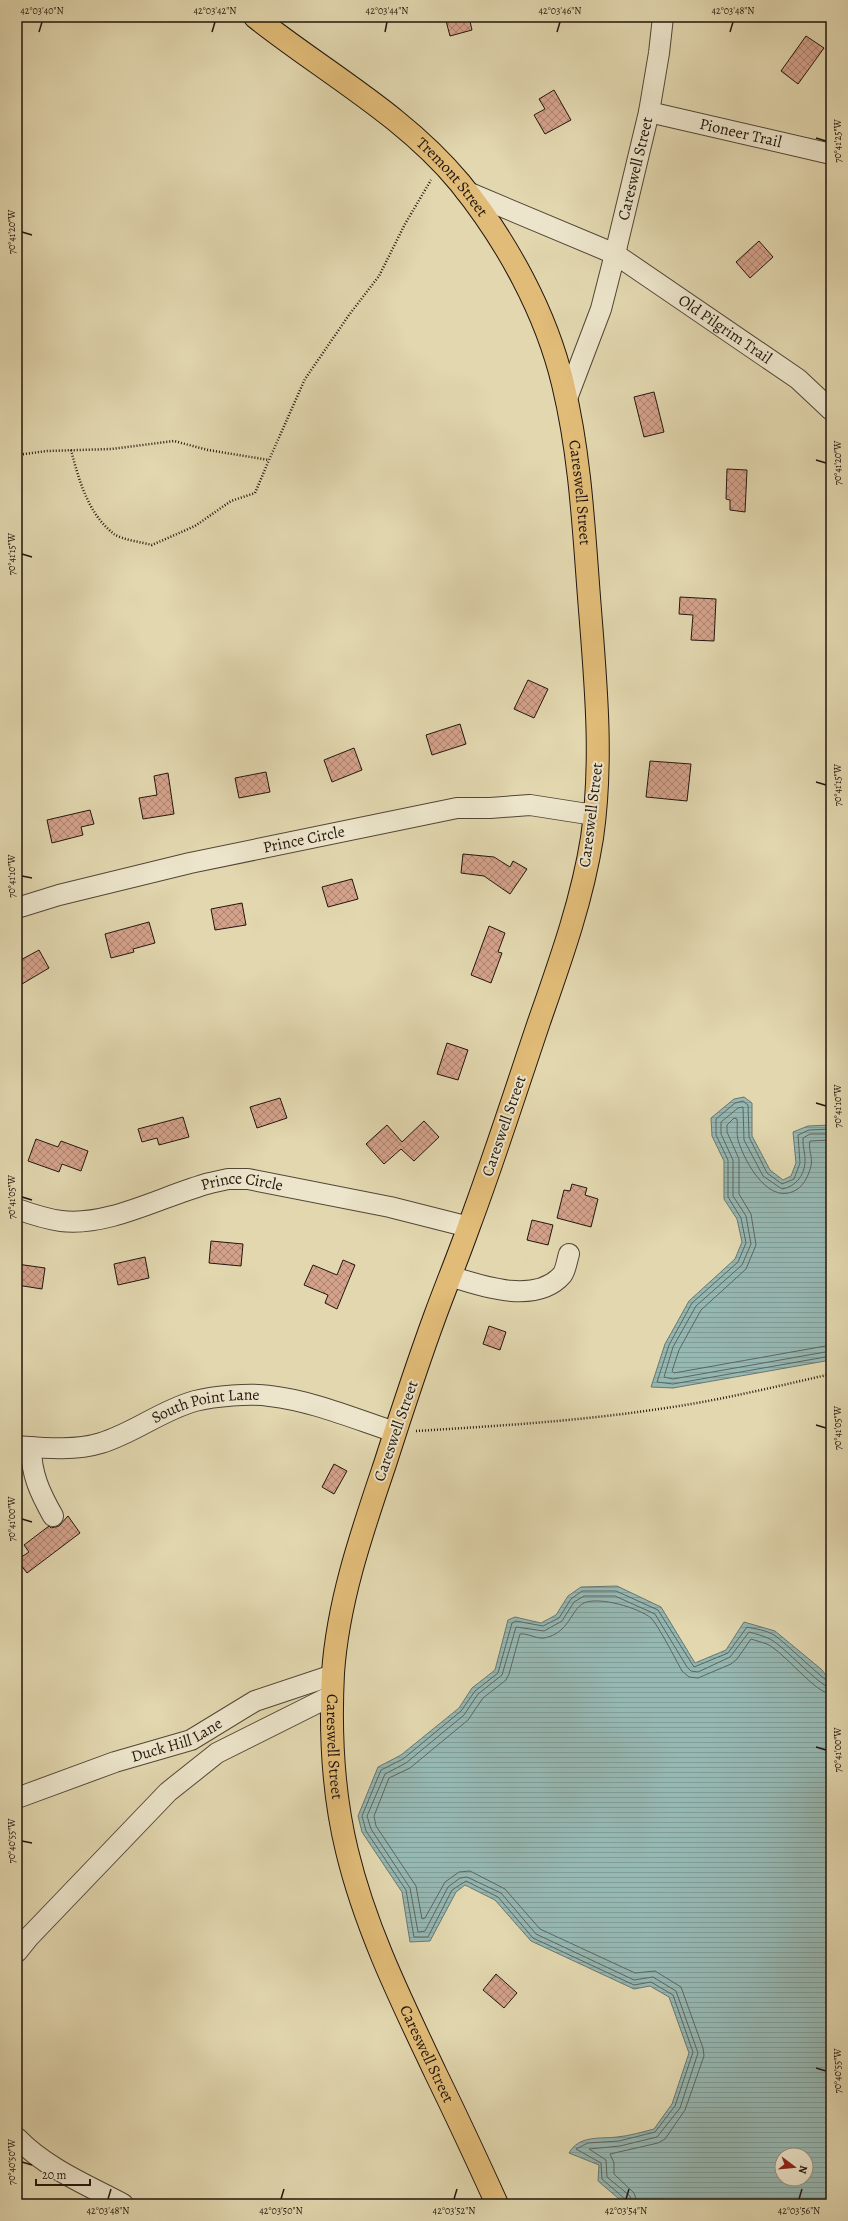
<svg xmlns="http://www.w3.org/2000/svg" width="848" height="2221" font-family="Alegreya,serif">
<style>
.water{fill:url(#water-rules);stroke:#687771;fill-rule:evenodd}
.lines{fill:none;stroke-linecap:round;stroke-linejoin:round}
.shore{stroke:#5c6760;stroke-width:1}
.building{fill:url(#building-cross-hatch);stroke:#22160d}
.minor-casing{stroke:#524636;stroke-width:22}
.major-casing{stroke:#22160d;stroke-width:24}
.path{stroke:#22160d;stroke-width:2.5;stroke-dasharray:1 2;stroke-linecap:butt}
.minor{stroke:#ece5cb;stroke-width:20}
.major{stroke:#e1bc78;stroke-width:22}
.ticks{fill:none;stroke:#22160d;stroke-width:1.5}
.labels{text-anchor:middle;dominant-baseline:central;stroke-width:4;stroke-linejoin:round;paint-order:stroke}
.street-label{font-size:16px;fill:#22160d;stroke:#ece5cb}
.neatline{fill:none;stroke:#22160d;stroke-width:1.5}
.ticks-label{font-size:10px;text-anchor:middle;fill:#22160d}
</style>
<defs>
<pattern id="water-rules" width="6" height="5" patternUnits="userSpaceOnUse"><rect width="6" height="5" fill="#96b8b3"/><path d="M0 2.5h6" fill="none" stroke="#819d99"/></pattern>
<pattern id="building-cross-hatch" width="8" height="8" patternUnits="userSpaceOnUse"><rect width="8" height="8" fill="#d4a28b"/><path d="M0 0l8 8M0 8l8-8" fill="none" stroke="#ac8370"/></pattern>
</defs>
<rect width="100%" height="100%" fill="#e2d7af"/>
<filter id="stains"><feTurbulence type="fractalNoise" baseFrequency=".005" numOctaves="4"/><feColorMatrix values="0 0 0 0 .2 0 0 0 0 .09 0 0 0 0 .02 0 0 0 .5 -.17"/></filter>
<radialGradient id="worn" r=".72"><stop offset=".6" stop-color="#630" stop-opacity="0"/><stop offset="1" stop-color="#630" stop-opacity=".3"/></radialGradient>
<path class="water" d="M 744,1097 L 752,1103 L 752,1136 L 770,1170 L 783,1180 L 791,1176 L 796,1163 L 793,1132 L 808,1126 L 831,1125 L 831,1360 L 673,1388 L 651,1387 L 665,1344 L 689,1301 L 735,1259 L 742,1242 L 737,1219 L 724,1199 L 724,1161 L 712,1136 L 711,1118 L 734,1099 Z
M 617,1586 L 661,1607 L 695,1663 L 726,1650 L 744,1622 L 775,1631 L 821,1669 L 831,1681 L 831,2204 L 625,2204 L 598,2181 L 599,2165 L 569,2153 C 579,2135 600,2139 617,2137 C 629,2136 642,2132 654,2129 L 672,2104 L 689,2053 L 669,1997 L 650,1986 L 634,1989 L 531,1941 L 495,1900 L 465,1885 L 456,1892 L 430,1941 L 410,1942 L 402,1892 L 362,1832 L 358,1816 L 378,1767 L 401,1755 L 459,1708 L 472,1688 L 495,1670 L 508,1620 L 515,1617 L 541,1623 L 556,1615 L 568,1596 L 581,1587 ZM 782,2155 L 806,2155 L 806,2179 L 782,2179 Z"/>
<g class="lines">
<path class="shore" d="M 831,1129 L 809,1130 L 798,1135 L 800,1163 L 794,1179 L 782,1184 L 767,1173 L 749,1137 L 748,1105 L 743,1101 L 735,1103 L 716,1119 L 716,1135 L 728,1160 L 728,1197 L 741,1218 L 746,1243 L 738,1262 L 692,1303 L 669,1345 L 657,1382 L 673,1384 L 831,1356
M 831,1134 L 810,1134 L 803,1138 C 802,1146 806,1154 805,1163 C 804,1176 795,1187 782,1189 L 763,1176 L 744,1140 L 743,1107 L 738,1108 L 721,1122 L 721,1134 L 733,1160 L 733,1196 L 746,1216 L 751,1244 L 742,1265 L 696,1306 L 673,1347 L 664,1377 L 673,1379 L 831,1351
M 831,1140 L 810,1141 C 808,1149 813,1158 811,1166 C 808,1177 803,1188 792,1192 C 766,1202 744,1160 738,1140 C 736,1133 738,1125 737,1119 L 734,1118 L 727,1125 L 727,1132 L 739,1159 L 739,1194 L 751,1214 L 756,1245 L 746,1269 L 701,1310 L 679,1350 L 672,1371 L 674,1373 L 831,1345
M 627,2204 L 625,2199 L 602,2179 L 601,2163 L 576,2149 L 588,2143 L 619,2141 L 655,2132 L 675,2106 L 693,2052 L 673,1995 L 651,1982 L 634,1985 L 533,1938 L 498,1897 L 466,1881 L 452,1890 L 428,1937 L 414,1937 L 406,1890 L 366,1831 L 362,1816 L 381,1770 L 403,1759 L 461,1711 L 475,1691 L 498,1673 L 512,1623 L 516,1621 L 543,1626 L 559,1618 L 571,1599 L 582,1591 L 616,1591 L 658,1610 L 694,1667 L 728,1653 L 747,1627 C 755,1629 766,1630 774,1635 C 784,1641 826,1683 831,1683
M 632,2204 L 630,2196 L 607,2177 L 606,2160 L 589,2149 L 620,2146 L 657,2137 L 680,2108 L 698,2053 L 676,1991 L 653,1977 L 634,1980 L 536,1934 L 501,1893 L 467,1877 L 460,1878 L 448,1887 L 425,1931 L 418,1932 L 410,1888 L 371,1829 L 367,1816 L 385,1774 L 406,1763 L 464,1715 L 478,1694 L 502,1675 L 516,1627 L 544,1631 L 562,1621 L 574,1602 L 584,1596 L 615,1596 L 655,1614 L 687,1667 L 691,1671 L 698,1672 L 730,1657 L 749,1632 C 756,1634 764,1636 770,1639 C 784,1646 821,1688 831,1688
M 638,2204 L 634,2193 L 614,2174 L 614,2163 L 610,2154 L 658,2143 L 665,2139 L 685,2110 L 704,2056 L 703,2048 L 681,1987 L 655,1971 L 635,1973 L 540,1929 L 505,1889 L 470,1871 L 459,1872 L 445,1882 L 425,1918 L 422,1919 L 416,1886 L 376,1826 L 374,1816 L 389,1778 L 410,1768 L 468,1720 L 483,1698 L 506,1680 L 509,1674 L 520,1634 C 528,1633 536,1639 544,1638 C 570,1633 570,1610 584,1603 C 599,1596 639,1608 651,1618 C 658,1625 676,1660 682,1671 L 689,1677 L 698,1678 L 731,1664 L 737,1659 L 751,1639 C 756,1641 762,1642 767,1644 C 784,1652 816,1694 831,1694"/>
</g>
<path class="building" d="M 445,17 L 469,17 L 472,30 L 450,36 Z
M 806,36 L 824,48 L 798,84 L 781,71 Z
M 554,90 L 571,120 L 545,134 L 534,115 L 545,109 L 539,99 Z
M 759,241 L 773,257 L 750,278 L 736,262 Z
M 654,392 L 664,432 L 644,437 L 634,397 Z
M 727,469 L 747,470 L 745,512 L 730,510 L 730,500 L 726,499 Z
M 680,597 L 716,599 L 714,641 L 691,640 L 693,615 L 679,614 Z
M 528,680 L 548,689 L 534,718 L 514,709 Z
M 460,724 L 466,744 L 432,755 L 426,735 Z
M 354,748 L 362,770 L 332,782 L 324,760 Z
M 650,761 L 691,764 L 687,801 L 646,797 Z
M 266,772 L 270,792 L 239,798 L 235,778 Z
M 168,773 L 174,814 L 143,819 L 139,798 L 157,795 L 154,776 Z
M 90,810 L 94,824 L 81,827 L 83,835 L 52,843 L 47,820 Z
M 463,854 L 494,857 L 510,867 L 513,861 L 527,869 L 510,894 L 484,876 L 461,873 Z
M 352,879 L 358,899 L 328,907 L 322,887 Z
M 242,903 L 246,925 L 215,930 L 211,909 Z
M 149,922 L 155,943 L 133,949 L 134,952 L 111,958 L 105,934 Z
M 489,926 L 505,933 L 498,952 L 502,953 L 491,983 L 471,975 Z
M 39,950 L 49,968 L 22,984 L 17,976 L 17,962 Z
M 447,1043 L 468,1050 L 458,1080 L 437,1074 Z
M 280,1098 L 287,1118 L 257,1128 L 250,1107 Z
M 183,1117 L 189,1137 L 159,1145 L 157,1138 L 142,1142 L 138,1129 Z
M 424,1121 L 439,1137 L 414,1161 L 401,1149 L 384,1164 L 366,1144 L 387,1125 L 402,1142 Z
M 36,1139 L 58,1147 L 61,1141 L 88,1151 L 81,1171 L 62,1164 L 59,1172 L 28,1161 Z
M 572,1184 L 587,1188 L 585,1195 L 598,1199 L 591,1227 L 557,1218 L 564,1190 L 570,1191 Z
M 532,1220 L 553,1225 L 548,1245 L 527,1240 Z
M 211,1241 L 243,1244 L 241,1266 L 209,1263 Z
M 145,1257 L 149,1278 L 118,1285 L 114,1264 Z
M 343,1260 L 355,1265 L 337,1309 L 325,1303 L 328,1295 L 304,1285 L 313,1265 L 337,1275 Z
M 17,1264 L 45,1268 L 42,1289 L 17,1285 Z
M 489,1326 L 506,1332 L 500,1350 L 483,1344 Z
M 334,1464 L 347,1471 L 334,1494 L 322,1487 Z
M 68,1516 L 80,1533 L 27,1573 L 17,1560 L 29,1552 L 24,1545 L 49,1526 L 51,1528 L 59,1526 Z
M 496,1974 L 517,1993 L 504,2008 L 483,1990 Z"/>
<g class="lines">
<defs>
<g id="minor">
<path id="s1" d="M 649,112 L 831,154"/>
<path id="s2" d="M 465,191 L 615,254 L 798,379 L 831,410"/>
<path id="s3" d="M 566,401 L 601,309 L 615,254 L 649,112 L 659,53 L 663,17"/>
<path id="s4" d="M 17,908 L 59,895 L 190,863 L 457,808 L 490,808 L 530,805 L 594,815"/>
<path id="s5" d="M 17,1209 C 31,1214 46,1219 61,1221 C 109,1227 164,1195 210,1183 L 228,1179 L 248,1179 L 390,1207 L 469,1227"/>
<path d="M 450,1276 C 481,1286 536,1305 562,1275 C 566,1270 567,1260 569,1254"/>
<path id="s6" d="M 17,1446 C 44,1448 75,1451 101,1443 C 134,1433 162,1410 195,1401 C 215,1396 250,1393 270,1396 C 313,1401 355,1419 395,1432"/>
<path d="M 31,1447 C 31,1474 40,1493 53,1516"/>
<path id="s7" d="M 17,1798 L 115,1762 L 191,1740 L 255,1701 L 333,1675"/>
<path d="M 17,1952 L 29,1937 L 168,1792 L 217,1753 L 333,1695"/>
<path d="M 17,2138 C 46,2168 87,2185 123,2204"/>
</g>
<g id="major">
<path id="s8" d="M 255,17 C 323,71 404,115 460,183 C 506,240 546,312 563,384 C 581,458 584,535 590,610 C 596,686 603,762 592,838 C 582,901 560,962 539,1022 C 516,1090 494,1159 469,1226 C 458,1257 446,1286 435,1316 C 417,1365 401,1414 385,1464 C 362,1532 338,1601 333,1673 C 330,1732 333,1794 347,1851 C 366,1930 402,2002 436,2074 C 457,2117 477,2160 497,2204"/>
</g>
</defs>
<use href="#minor" class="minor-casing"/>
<use href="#major" class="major-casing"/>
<path class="path" d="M 71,450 C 79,480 88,514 114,534 C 123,540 141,542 152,545 L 195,526 L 231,501 L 255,493 L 269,460
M 17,455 L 47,451 L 111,449 L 174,441 L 208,450 L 269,460 L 305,379 L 349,315 L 379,276 L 405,224 L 431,180
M 416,1431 C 497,1426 579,1421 659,1409 C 717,1401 774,1387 831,1374"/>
<use href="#minor" class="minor"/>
<use href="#major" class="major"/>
</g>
<path class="ticks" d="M 39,32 L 42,22M 212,32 L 215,22M 385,32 L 387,22M 557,32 L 560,22M 730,32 L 733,22M 816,138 L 826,141M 22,232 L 32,235M 816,460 L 826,463M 22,554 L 32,557M 816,782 L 826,785M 22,876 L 32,878M 816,1103 L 826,1106M 22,1197 L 32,1200M 816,1425 L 826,1428M 22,1519 L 32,1522M 816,1747 L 826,1750M 22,1841 L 32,1843M 816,2068 L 826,2071M 22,2162 L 32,2165M 108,2199 L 111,2189M 281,2199 L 284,2189M 454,2199 L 457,2189M 626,2199 L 629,2189M 799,2199 L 802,2189"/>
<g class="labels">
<g class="street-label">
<text stroke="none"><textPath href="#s1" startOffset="94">Pioneer Trail</textPath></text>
<text stroke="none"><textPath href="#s3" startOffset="243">Careswell Street</textPath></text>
<text stroke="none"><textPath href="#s8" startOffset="255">Tremont Street</textPath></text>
<text stroke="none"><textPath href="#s2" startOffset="296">Old Pilgrim Trail</textPath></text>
<text stroke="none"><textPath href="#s8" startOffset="602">Careswell Street</textPath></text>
<text transform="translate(591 815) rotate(-83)">Careswell Street</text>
<text stroke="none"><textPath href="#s4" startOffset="295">Prince Circle</textPath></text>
<text transform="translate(504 1126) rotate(-71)">Careswell Street</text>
<text stroke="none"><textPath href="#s5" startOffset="233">Prince Circle</textPath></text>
<text stroke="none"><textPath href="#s6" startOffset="197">South Point Lane</textPath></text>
<text transform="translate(396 1431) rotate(-71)">Careswell Street</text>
<text stroke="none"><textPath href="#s7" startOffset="170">Duck Hill Lane</textPath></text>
<text stroke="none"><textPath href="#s8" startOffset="1898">Careswell Street</textPath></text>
<text stroke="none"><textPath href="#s8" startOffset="2222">Careswell Street</textPath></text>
</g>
</g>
<rect width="848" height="2221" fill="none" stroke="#e2d7af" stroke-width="44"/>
<g transform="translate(794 2167) rotate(106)"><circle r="19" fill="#ece5cb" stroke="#9b927f"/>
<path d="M0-3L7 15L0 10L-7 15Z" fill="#8f2418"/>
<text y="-6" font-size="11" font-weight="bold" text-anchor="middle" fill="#22160d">N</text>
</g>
<path d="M36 2179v6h54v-6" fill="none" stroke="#22160d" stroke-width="2"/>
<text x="42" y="2179" font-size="12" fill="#22160d" stroke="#ece5cb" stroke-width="3" paint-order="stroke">20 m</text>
<rect x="22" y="22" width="804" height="2177" class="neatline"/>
<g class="ticks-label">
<text x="42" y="14">42°03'40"N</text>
<text x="215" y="14">42°03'42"N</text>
<text x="387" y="14">42°03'44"N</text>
<text x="560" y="14">42°03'46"N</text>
<text x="733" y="14">42°03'48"N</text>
<text transform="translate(837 141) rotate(-90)" y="4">70°41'25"W</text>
<text transform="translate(11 232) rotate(-90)" y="4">70°41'20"W</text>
<text transform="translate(837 463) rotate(-90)" y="4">70°41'20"W</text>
<text transform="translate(11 554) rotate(-90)" y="4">70°41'15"W</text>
<text transform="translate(837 785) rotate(-90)" y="4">70°41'15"W</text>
<text transform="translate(11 876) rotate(-90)" y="4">70°41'10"W</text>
<text transform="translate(837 1106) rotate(-90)" y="4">70°41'10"W</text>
<text transform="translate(11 1197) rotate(-90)" y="4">70°41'05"W</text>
<text transform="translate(837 1428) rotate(-90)" y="4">70°41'05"W</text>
<text transform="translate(11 1519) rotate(-90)" y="4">70°41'00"W</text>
<text transform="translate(837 1750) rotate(-90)" y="4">70°41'00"W</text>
<text transform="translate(11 1841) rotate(-90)" y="4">70°40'55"W</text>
<text transform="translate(837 2071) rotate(-90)" y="4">70°40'55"W</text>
<text transform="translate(11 2162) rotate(-90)" y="4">70°40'50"W</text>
<text x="108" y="2214">42°03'48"N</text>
<text x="281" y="2214">42°03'50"N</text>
<text x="454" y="2214">42°03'52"N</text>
<text x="626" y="2214">42°03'54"N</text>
<text x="799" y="2214">42°03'56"N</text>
</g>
<rect width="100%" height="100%" filter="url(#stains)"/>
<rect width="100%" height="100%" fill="url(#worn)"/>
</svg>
